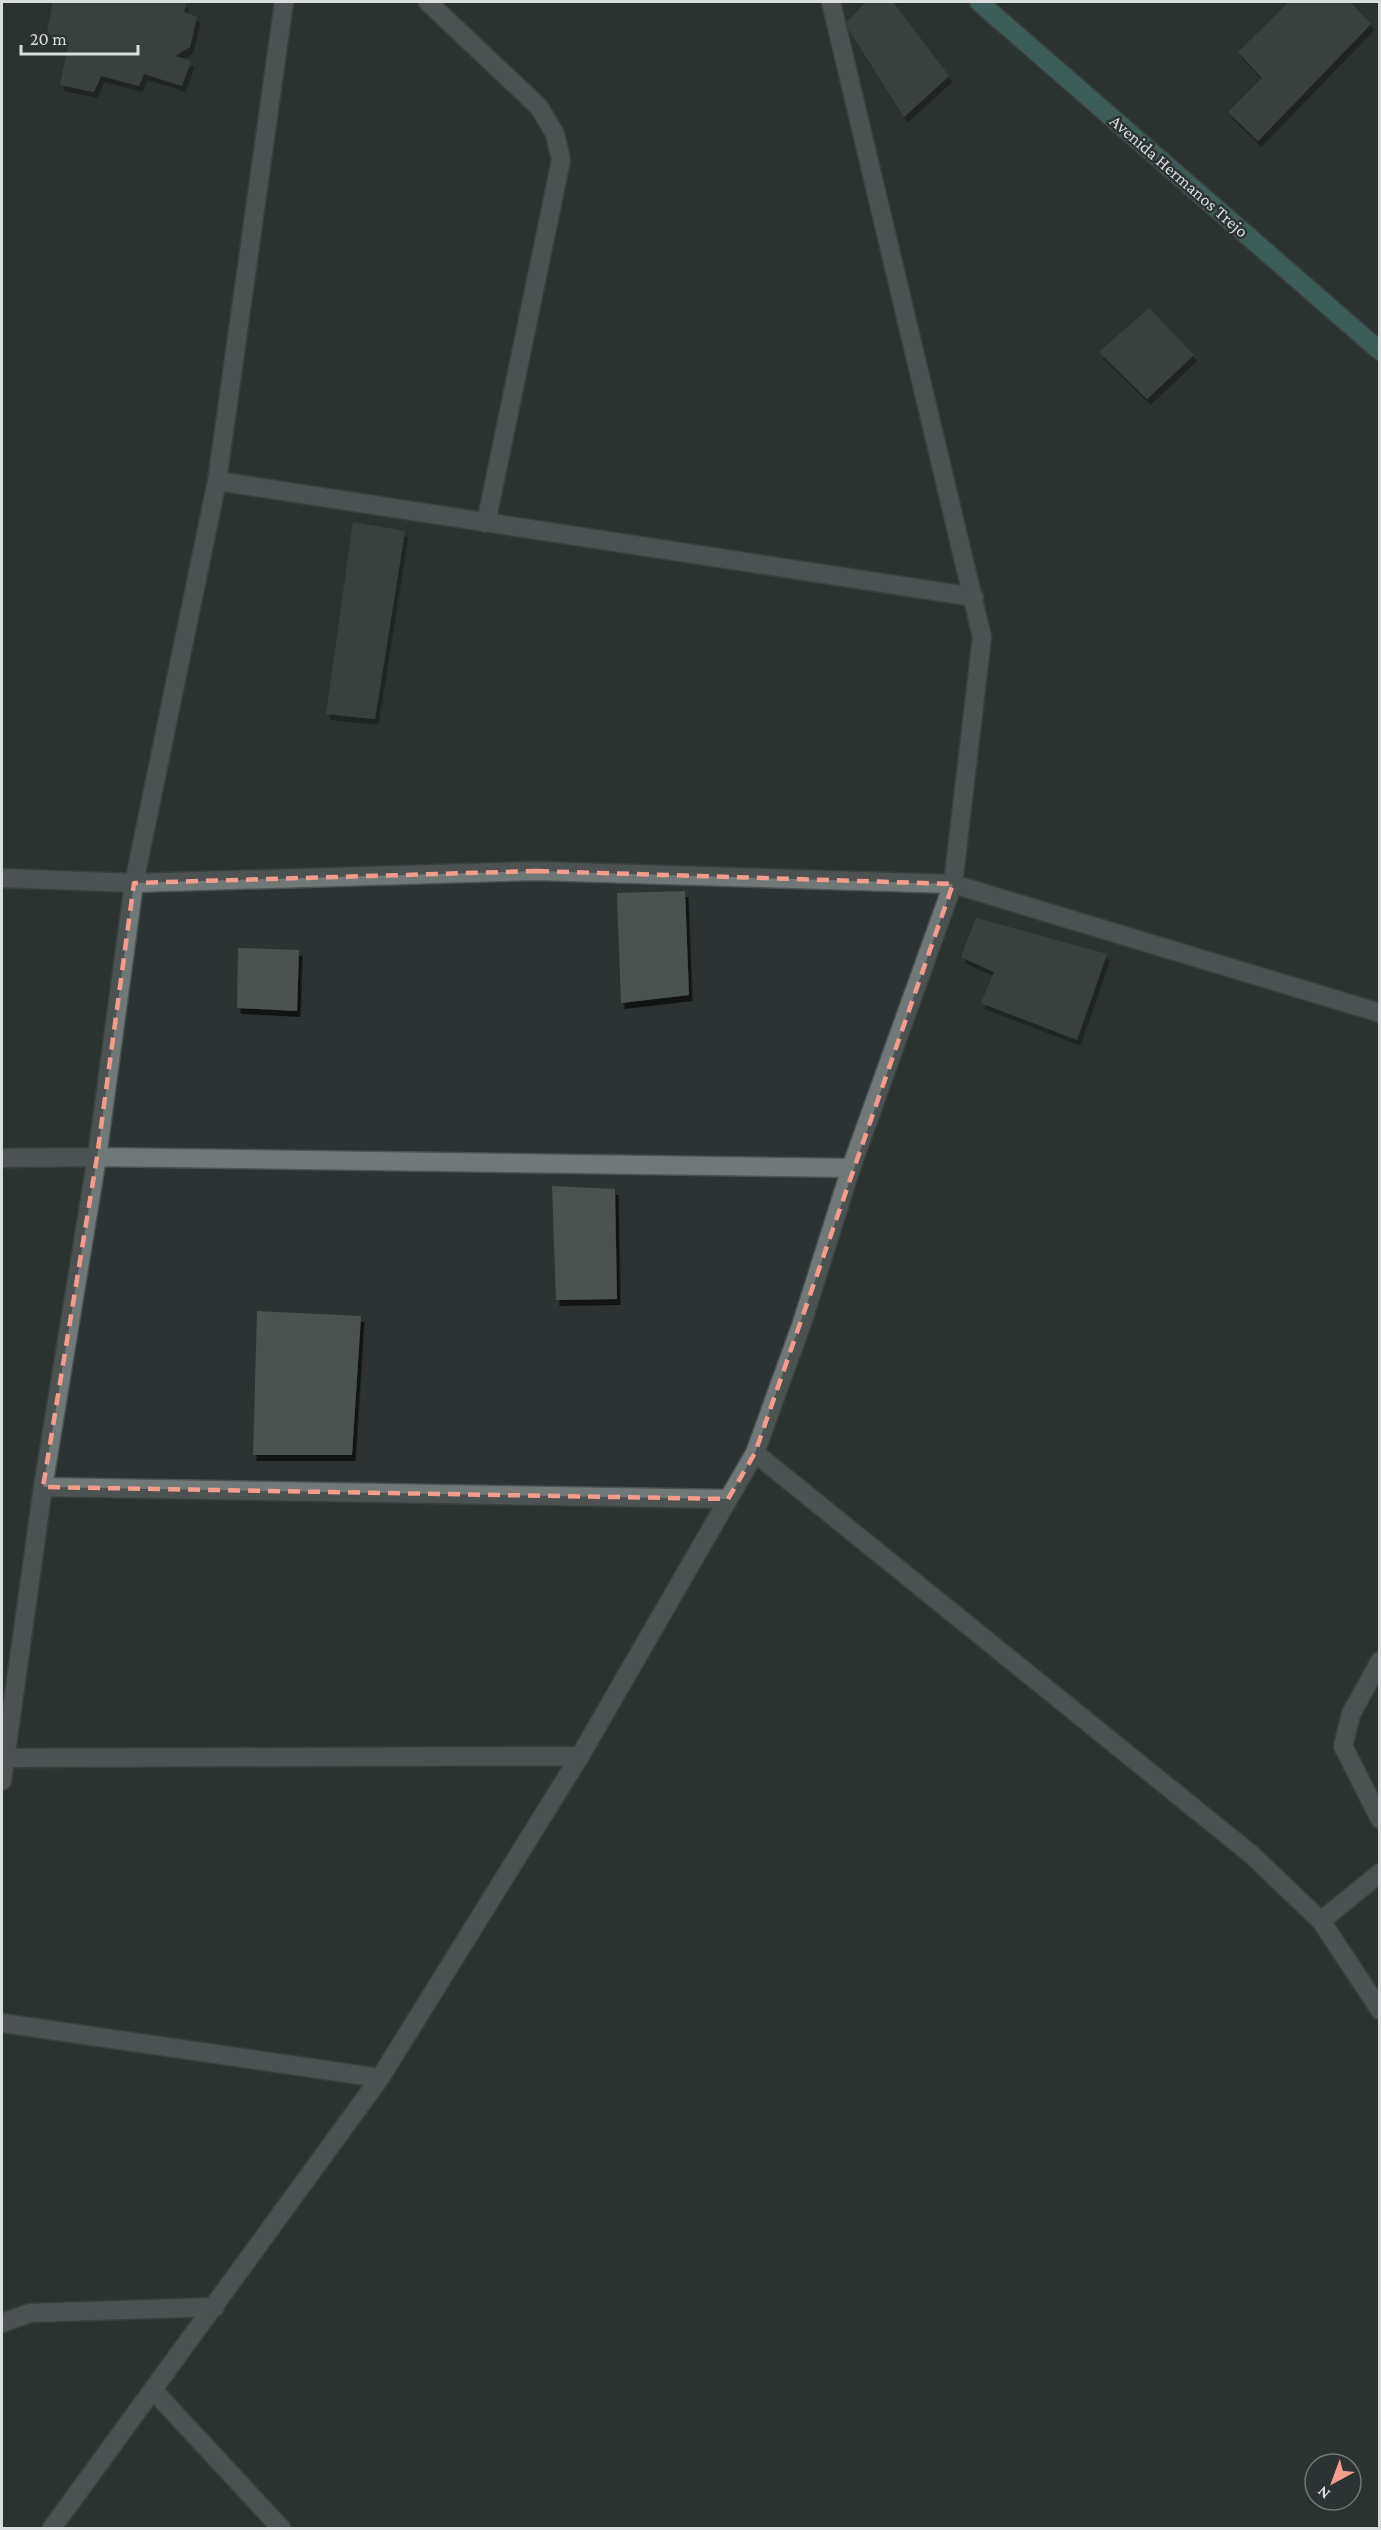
<svg xmlns="http://www.w3.org/2000/svg" width="1381" height="2530" font-family="'Crimson Pro',serif">
<style>
.building{fill:#4b5251;filter:url(#shadow)}
.lines{fill:none;stroke-linecap:round;stroke-linejoin:round}
.minor-casing{stroke:#4c5151;stroke-width:21}
.major-casing{stroke:#4c5151;stroke-width:21}
.minor{stroke:#717978;stroke-width:18}
.major{stroke:#52918d;stroke-width:18}
.marked{fill:none;stroke:#f49d8d;stroke-width:4.5;stroke-dasharray:12 8;stroke-linejoin:round}
.labels{text-anchor:middle;dominant-baseline:central;stroke-width:5;stroke-linejoin:round;paint-order:stroke}
.street-label{font-size:18px;fill:#d9dddd;stroke:#2c3332}
</style>
<defs>
<filter id="shadow"><feDropShadow dx="3.5" dy="6" stdDeviation="0" flood-color="#0009"/></filter>
</defs>
<rect width="100%" height="100%" fill="#2c3332"/>
<path class="building" d="M 53,2 L 186,2 L 184,12 L 197,17 L 190,47 L 175,56 L 191,61 L 182,86 L 144,74 L 139,86 L 101,76 L 94,92 L 60,85 L 69,43 L 47,33 Z
M 866,2 L 893,2 L 949,76 L 904,117 L 845,24 Z
M 1289,2 L 1350,2 L 1371,24 L 1258,141 L 1228,112 L 1262,78 L 1238,52 Z
M 1149,308 L 1194,355 L 1147,399 L 1099,352 Z
M 353,522 L 405,531 L 375,719 L 326,714 Z
M 685,891 L 689,995 L 621,1003 L 617,893 Z
M 976,918 L 1107,954 L 1077,1040 L 981,1003 L 994,972 L 961,957 Z
M 238,948 L 299,950 L 297,1011 L 237,1008 Z
M 552,1186 L 615,1189 L 617,1299 L 556,1300 Z
M 257,1311 L 361,1316 L 352,1455 L 253,1455 Z"/>
<g class="lines">
<defs>
<path id="minor" d="M 428,2 L 539,107 L 555,134 L 561,160 L 486,523
M 217,481 L 974,597
M 2,878 L 134,883 L 537,871 L 953,884 L 1380,1013
M 2,1158 L 97,1157 L 851,1168
M 755,1453 L 1252,1855 L 1321,1921 L 1380,2010
M 43,1487 L 728,1499
M 1380,1661 L 1351,1714 L 1343,1746 L 1380,1819
M 2,1758 L 580,1756
M 2,1781 L 43,1487 L 97,1157 L 134,883 L 217,481 L 284,2
M 1321,1921 L 1380,1873
M 2,2023 L 380,2078
M 2,2323 L 30,2313 L 215,2307
M 153,2390 L 281,2528
M 52,2528 L 380,2078 L 580,1756 L 755,1453 L 802,1323 L 851,1168 L 953,884 L 982,637 L 831,2"/>
<path id="major" d="M 979,2 L 1380,351"/>
</defs>
<use href="#minor" class="minor-casing"/>
<use href="#major" class="major-casing"/>
<use href="#minor" class="minor"/>
<use href="#major" class="major"/>
</g>
<path d="M0 0H1381V2530H0ZM 537,871 L 953,884 L 755,1453 L 728,1499 L 43,1487 L 97,1157 L 134,883 Z" fill="#2c3332" fill-opacity=".55" fill-rule="evenodd"/>
<path class="marked" d="M 537,871 L 953,884 L 755,1453 L 728,1499 L 43,1487 L 97,1157 L 134,883 Z"/>
<g class="labels">
<g class="street-label">
<text transform="translate(1179 176) rotate(41)">Avenida Hermanos Trejo</text>
</g>
</g>
<rect width="1381" height="2530" fill="none" stroke="#d9dddd" stroke-width="6"/>
<g transform="translate(1333 2482) rotate(221)"><circle r="28" fill="#2c3332" stroke="#717776" stroke-width="1.5"/>
<path d="M0-4.5L10 22L0 15L-10 22Z" fill="#f49d8d"/>
<text y="-9" font-size="16" font-weight="bold" text-anchor="middle" fill="#d9dddd">N</text>
</g>
<path d="M21 45v9h117v-9" fill="none" stroke="#d9dddd" stroke-width="3"/>
<text x="30" y="45" font-size="18" fill="#d9dddd" stroke="#2c3332" stroke-width="4.5" paint-order="stroke">20 m</text>
</svg>
